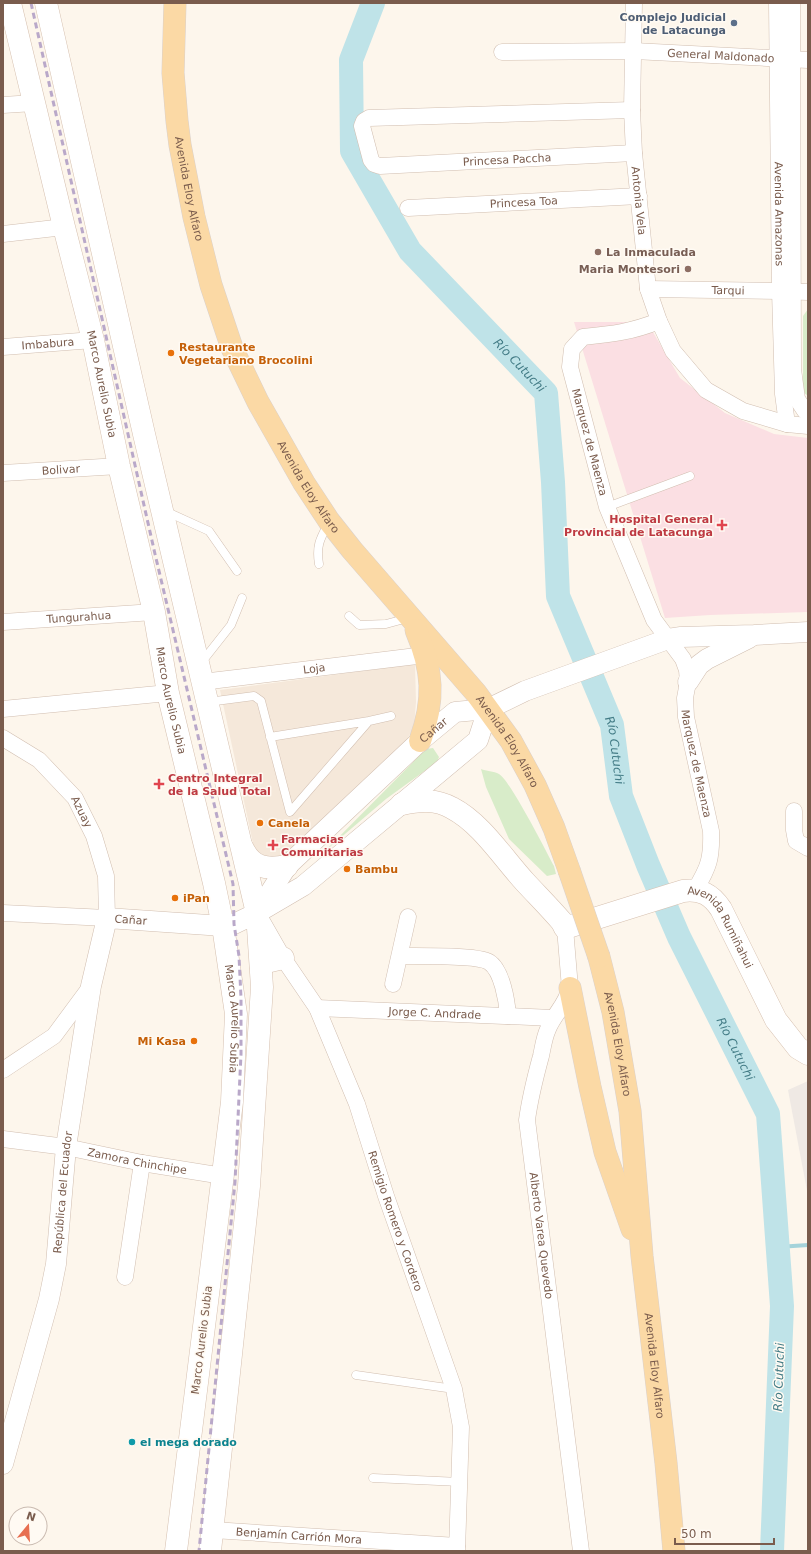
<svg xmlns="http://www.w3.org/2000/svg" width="811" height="1554" font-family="'DejaVu Sans',sans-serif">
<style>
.residential{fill:#f5e8da}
.industrial{fill:#efe9e4}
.medical{fill:#fbdfe3}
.green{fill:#d8ecc9}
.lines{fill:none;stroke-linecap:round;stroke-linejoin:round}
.stream{stroke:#a5d3da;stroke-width:4}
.river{stroke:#bfe3e8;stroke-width:24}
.service-casing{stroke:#d1beb0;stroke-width:9}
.minor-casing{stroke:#d1beb0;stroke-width:17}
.tertiary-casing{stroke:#d1beb0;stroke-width:21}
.secondary-casing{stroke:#d6c0b0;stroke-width:23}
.primary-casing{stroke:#dad1cd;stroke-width:23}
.service{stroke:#fff;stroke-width:8}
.minor{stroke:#fff;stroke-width:16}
.tertiary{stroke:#fff;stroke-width:20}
.secondary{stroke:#fff;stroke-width:22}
.primary{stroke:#fbd9a5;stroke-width:22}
.rail{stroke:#b9a8c9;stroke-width:3;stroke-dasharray:6 4;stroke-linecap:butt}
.primary-bridge-casing{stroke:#dad1cd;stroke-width:23;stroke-linecap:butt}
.primary-bridge{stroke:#fbd9a5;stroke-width:22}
.service-dot{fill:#5c6f8a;stroke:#fffaf3;stroke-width:1.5}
.education-dot{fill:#8d6e63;stroke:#fffaf3;stroke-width:1.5}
.food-dot{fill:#e8710a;stroke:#fffaf3;stroke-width:1.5}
.health-dot{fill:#e0444e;stroke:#fffaf3;stroke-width:1.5}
.culture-dot{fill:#0f9aa8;stroke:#fffaf3;stroke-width:1.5}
.labels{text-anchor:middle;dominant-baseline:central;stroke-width:3;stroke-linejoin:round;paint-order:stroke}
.service-label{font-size:11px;font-weight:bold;fill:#4e5e75;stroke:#fffaf3;text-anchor:end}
.street-label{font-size:11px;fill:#7a5c4d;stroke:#fffaf3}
.education-label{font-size:11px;font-weight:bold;fill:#785e54;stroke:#fffaf3;text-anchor:start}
.food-label{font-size:11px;font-weight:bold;fill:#c56008;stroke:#fffaf3;text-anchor:start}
.health-label{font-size:11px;font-weight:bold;fill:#be3a42;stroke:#fffaf3;text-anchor:start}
.culture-label{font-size:11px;font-weight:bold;fill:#0d838f;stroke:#fffaf3;text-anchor:start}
.water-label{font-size:12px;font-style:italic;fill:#437c86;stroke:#fffaf3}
</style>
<rect width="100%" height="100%" fill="#fdf6ec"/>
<path class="residential" d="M 415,664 L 416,702 L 414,727 L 402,748 L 288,861 L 267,861 L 254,848 L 220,690 Z"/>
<path class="industrial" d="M 808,1081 L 808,1196 L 788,1090 Z"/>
<path class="medical" d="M 574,322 L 647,322 L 680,378 L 725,413 L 774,434 L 808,438 L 808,612 L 710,615 L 665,618 Z"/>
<path class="green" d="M 808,309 L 808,396 L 803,392 L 803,316 Z
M 433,748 L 439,757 L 437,762 L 386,799 L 325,851 L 426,749 Z
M 481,769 C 486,771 494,771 499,774 C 510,780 546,851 554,866 L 556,874 L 547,876 L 509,839 L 486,787 Z"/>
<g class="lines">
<path class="stream" d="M 778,1247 L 808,1245"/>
<path class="river" id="s1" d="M 373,3 L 351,60 L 352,151 L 410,251 L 546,393 L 553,482 L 558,596 L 612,725 L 621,796 L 648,865 L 679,937 L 768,1114 L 782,1306 L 772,1551"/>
<defs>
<path id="service" d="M 607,507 L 690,476
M 165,511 L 209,531 L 237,571
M 319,564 C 316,546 320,539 328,524
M 349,616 L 359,625 L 386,624 L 408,618
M 201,663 L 231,625 L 242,598
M 208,702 L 254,696 L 261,701 L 290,812 L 369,721 L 270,737
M 369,721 L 391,716
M 356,1375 L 454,1389
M 373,1478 L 460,1482"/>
<g id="minor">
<path id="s2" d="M 634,3 L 632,110 L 634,153 L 648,289 L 659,321 L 673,351 L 706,390 L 743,411 L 787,424 L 808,426"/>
<path id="s3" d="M 777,3 L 780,291 L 783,394 L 787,424"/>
<path d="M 792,3 L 793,369 L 797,399 L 805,411 L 808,412"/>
<path id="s4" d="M 502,52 L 634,51 L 808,60"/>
<path d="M 3,105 L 34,103"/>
<path id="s5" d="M 632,110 L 369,118 L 364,121 L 362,126 L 371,160 L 374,164 L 380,166 L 634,153"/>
<path id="s6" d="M 408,208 L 639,196"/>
<path d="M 3,234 L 64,227"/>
<path id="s7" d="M 648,289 L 780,291 L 808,292"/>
<path id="s8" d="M 659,321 C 631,332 613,334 583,337 L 572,349 L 570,367 L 607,507 L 654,620 L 683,659 L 687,670 L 688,682 L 685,698 L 686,717 L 711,831 C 712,858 709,867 695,890"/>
<path id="s9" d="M 3,347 L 93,340"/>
<path id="s10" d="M 3,473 L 119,466"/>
<path id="s11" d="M 3,622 L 154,612"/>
<path id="s12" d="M 202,682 L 425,655"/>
<path d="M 3,709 L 168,693"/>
<path id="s13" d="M 3,738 L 39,760 L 75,798 L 94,836 L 106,876 L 107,918 L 3,913"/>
<path d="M 794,811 L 794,830 L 796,841 L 808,848"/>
<path id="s14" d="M 259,916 L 283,958 L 317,1008 L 357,1104 L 386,1196 L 454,1389 L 461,1427 L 457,1551"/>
<path id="s15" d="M 565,928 L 570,988 C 566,1005 554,1014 548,1029 C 544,1038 543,1047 541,1056 C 535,1078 530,1098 527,1120 L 581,1551"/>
<path d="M 400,956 C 416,956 478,955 489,962 C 502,970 507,1001 508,1016"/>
<path d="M 393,984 L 408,917"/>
<path id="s16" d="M 317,1008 L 553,1018"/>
<path d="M 3,1070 L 54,1036 L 91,986"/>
<path id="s17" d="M 3,1139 L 66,1147 L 142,1163 L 223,1176"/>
<path d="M 125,1277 L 142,1163"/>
<path id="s18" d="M 213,1530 L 457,1546"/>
</g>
<g id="tertiary">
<path d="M 688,682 L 699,665 L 707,659 L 749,638"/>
<path id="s19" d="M 259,910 L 287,866 L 420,741 L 455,712 L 488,709 L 525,691 L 668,639 L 681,637 L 754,635 L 808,632"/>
<path id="s20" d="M 3,1464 L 49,1299 L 56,1264 L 66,1147 L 91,986 L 107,918 L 223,926 L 234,924 L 257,913 L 303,886 L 478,740 L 488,709"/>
</g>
<g id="secondary">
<path id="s21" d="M 10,3 L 64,227 L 93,340 L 119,466 L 154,612 L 168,693 L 214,883 L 223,926 L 236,1014 L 232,1102 L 176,1551"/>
<path d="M 46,3 L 144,434 L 257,913 L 262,987 L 249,1186 L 210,1551"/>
<path id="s22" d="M 402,804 C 420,800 436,799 452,808 C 481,823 503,858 525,882 C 537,895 550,908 562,922 L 565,928 L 683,891 C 701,889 711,894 721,909 L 776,1020 L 798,1048 L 808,1054"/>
<path d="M 242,847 C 252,868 266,870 287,866"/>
<path d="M 261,967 L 266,962 L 283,958"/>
</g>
<g id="primary">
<path id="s23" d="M 175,3 L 173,73 L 177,121 L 180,145 L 194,217 L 211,285 L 232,348 L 258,402 L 304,483 L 329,521 L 352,550 L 476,693 L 511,741 L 535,785 L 554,828 L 569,870"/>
<path d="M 416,630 C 433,670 435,700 420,741"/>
<path id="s24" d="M 599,957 L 613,1012 L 630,1111 L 642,1256 L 666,1463 L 674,1551"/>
<path d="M 570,988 L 590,1087 L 605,1152 L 632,1229"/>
</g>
</defs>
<use href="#service" class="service-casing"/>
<use href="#minor" class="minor-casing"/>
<use href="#tertiary" class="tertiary-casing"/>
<use href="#secondary" class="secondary-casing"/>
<use href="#primary" class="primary-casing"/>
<use href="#service" class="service"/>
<use href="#minor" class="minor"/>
<use href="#tertiary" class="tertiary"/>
<use href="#secondary" class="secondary"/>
<use href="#primary" class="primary"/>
<path class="rail" d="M 31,3 L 155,554 L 233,884 L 234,924 L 239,956 L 241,998 L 241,1054 L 235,1182 L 199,1551"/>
<defs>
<path id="primary-bridge" d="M 569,870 L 599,957"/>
</defs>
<use href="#primary-bridge" class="primary-bridge-casing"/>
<use href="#primary-bridge" class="primary-bridge"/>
</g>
<circle class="service-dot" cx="734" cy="23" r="4"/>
<g class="education-dot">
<circle cx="598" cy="252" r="4"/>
<circle cx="688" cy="269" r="4"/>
</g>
<g class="food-dot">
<circle cx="171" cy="353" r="4"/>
<circle cx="260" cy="823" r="4"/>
<circle cx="347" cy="869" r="4"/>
<circle cx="175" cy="898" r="4"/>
<circle cx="194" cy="1041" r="4"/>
</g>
<g class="health-dot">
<path d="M720 519h4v4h4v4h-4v4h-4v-4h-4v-4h4z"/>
<path d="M157 778h4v4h4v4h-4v4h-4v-4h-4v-4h4z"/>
<path d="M271 839h4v4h4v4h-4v4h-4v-4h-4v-4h4z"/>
</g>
<circle class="culture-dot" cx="132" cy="1442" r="4"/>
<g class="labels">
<g class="service-label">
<text x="726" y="17">Complejo Judicial<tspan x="726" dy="13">de Latacunga</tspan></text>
</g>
<g class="street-label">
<text stroke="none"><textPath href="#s4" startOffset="219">General Maldonado</textPath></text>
<text stroke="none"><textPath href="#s5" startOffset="448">Princesa Paccha</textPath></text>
<text stroke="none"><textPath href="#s23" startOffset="187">Avenida Eloy Alfaro</textPath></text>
<text stroke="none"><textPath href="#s2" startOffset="198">Antonia Vela</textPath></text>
<text stroke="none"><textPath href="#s6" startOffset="116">Princesa Toa</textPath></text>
<text stroke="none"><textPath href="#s3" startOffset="211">Avenida Amazonas</textPath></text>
<text stroke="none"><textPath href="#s7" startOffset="80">Tarqui</textPath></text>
<text stroke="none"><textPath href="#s9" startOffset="45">Imbabura</textPath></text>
<text stroke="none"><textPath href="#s21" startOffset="392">Marco Aurelio Subia</textPath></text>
<text stroke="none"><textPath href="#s8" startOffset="190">Marquez de Maenza</textPath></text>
<text stroke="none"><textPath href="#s10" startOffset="58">Bolivar</textPath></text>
<text stroke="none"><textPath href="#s23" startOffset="511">Avenida Eloy Alfaro</textPath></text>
<text stroke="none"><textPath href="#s11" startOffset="76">Tungurahua</textPath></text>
<text stroke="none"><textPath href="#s12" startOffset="113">Loja</textPath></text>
<text stroke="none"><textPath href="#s21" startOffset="716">Marco Aurelio Subia</textPath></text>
<text stroke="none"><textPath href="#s19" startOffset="252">Cañar</textPath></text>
<text stroke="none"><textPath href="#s23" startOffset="835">Avenida Eloy Alfaro</textPath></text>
<text stroke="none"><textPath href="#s8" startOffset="535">Marquez de Maenza</textPath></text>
<text stroke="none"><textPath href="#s13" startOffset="110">Azuay</textPath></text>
<text stroke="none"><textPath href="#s20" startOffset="581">Cañar</textPath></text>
<text stroke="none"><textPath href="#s22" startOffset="398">Avenida Rumiñahui</textPath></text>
<text stroke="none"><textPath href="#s16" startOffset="118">Jorge C. Andrade</textPath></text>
<text stroke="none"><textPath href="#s21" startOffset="1041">Marco Aurelio Subia</textPath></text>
<text stroke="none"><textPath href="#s24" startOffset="89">Avenida Eloy Alfaro</textPath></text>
<text stroke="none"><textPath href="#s17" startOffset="136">Zamora Chinchipe</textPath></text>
<text stroke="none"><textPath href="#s20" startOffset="279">República del Ecuador</textPath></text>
<text stroke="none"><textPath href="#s14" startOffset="336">Remigio Romero y Cordero</textPath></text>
<text stroke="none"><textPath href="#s15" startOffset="317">Alberto Varea Quevedo</textPath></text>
<text transform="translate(202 1340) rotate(-83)">Marco Aurelio Subia</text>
<text stroke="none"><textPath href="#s24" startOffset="413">Avenida Eloy Alfaro</textPath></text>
<text stroke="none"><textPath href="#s18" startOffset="86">Benjamín Carrión Mora</textPath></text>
</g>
<g class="education-label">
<text x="606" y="252">La Inmaculada</text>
<text x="680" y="269" text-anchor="end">Maria Montesori</text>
</g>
<g class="food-label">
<text x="179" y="347">Restaurante<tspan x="179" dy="13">Vegetariano Brocolini</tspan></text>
<text x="268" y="823">Canela</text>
<text x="355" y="869">Bambu</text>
<text x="183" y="898">iPan</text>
<text x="186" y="1041" text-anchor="end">Mi Kasa</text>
</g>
<g class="health-label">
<text x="713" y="519" text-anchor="end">Hospital General<tspan x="713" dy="13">Provincial de Latacunga</tspan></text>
<text x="168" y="778">Centro Integral<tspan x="168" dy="13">de la Salud Total</tspan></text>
<text x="281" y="839">Farmacias<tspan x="281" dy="13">Comunitarias</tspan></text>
</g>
<g class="culture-label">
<text x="140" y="1442">el mega dorado</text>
</g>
<g class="water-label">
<text stroke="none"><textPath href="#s1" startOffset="426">Río Cutuchi</textPath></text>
<text stroke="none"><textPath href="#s1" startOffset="833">Río Cutuchi</textPath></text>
<text stroke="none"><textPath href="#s1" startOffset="1157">Río Cutuchi</textPath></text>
<text transform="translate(779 1377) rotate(-88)">Río Cutuchi</text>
</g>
</g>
<rect width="811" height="1554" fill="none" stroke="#7a5c4d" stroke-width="8"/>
<g transform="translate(28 1526) rotate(18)"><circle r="19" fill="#fffaf3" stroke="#cabbb1"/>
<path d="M0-3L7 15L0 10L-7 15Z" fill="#e76f51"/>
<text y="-6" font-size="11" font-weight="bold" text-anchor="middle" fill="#7a5c4d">N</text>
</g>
<path d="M675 1538v6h99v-6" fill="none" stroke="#7a5c4d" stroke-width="2"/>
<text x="681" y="1538" font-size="12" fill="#7a5c4d" stroke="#fffaf3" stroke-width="3" paint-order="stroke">50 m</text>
</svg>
